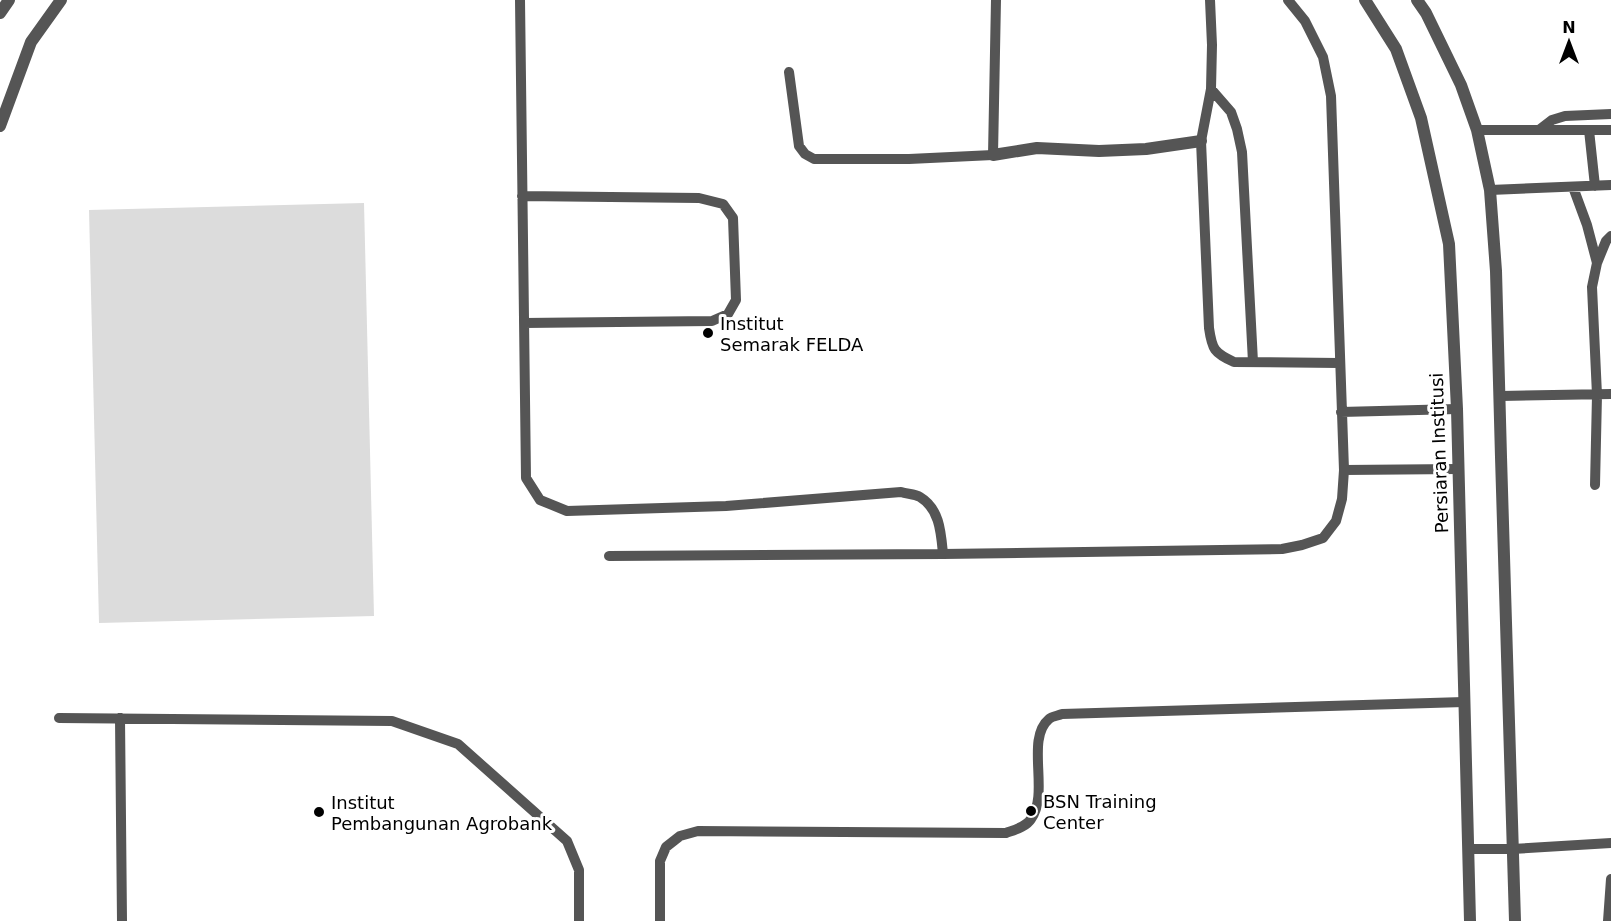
<svg xmlns="http://www.w3.org/2000/svg" width="1611" height="921" font-family="'DejaVu Sans',sans-serif">
<style>
.green{fill:#dcdcdc}
.lines{fill:none;stroke-linecap:round;stroke-linejoin:round}
.service{stroke:#555;stroke-width:10}
.pedestrian{stroke:#555;stroke-width:12}
.tertiary{stroke:#555;stroke-width:12}
.poi-dot{fill:#000;stroke:#fff;stroke-width:2}
.labels{text-anchor:middle;dominant-baseline:central;stroke-width:6;stroke-linejoin:round;paint-order:stroke}
.poi-label{font-size:18px;fill:#000;stroke:#fff;text-anchor:start}
.street-label{font-size:18px;fill:#000;stroke:#fff}
</style>
<rect width="100%" height="100%" fill="#fff"/>
<path class="green" d="M 364,203 L 374,616 L 99,623 L 89,210 Z"/>
<g class="lines">
<path class="service" d="M 520,0 L 526,478 L 540,500 L 567,511 L 726,506 L 901,492 C 907,494 915,494 920,497 C 940,509 941,533 943,554
M 1210,0 L 1212,45 L 1211,89 L 1201,141 L 1209,328 C 1212,349 1214,353 1234,362 L 1339,363
M 789,72 L 799,146 L 805,154 L 814,159 L 909,159 L 993,155 L 996,0
M 1211,89 L 1231,112 L 1237,129 L 1242,152 L 1253,362
M 1477,130 L 1611,130
M 1539,130 L 1552,120 L 1565,116 L 1611,114
M 1589,130 L 1595,186
M 1573,187 L 1587,225 L 1597,263
M 1490,190 L 1611,185
M 522,196 L 699,198 L 723,204 L 733,218 L 736,300 L 728,314 L 712,321 L 524,323
M 1501,396 L 1611,394
M 1341,412 L 1457,409
M 1344,470 L 1458,469
M 1595,485 L 1597,395 L 1592,287 L 1597,263 L 1606,241 L 1611,236
M 609,556 L 943,554 L 1282,549 L 1302,545 L 1323,538 L 1336,521 L 1342,499 L 1344,470 L 1331,96 L 1323,57 L 1305,21 L 1288,0
M 59,718 L 392,721 L 458,744 L 567,841 L 579,870 L 579,921
M 120,718 L 122,921
M 1469,849 L 1512,849 L 1611,843
M 660,921 L 660,861 L 666,847 L 680,836 L 698,831 L 1006,833 C 1014,830 1026,827 1031,819 C 1050,793 1025,739 1049,719 C 1052,716 1058,716 1062,714 L 1464,702
M 1608,921 L 1611,879"/>
<path class="pedestrian" d="M 993,155 L 1037,148 L 1099,151 L 1146,149 L 1201,141"/>
<path class="tertiary" d="M 1365,0 L 1396,49 L 1421,118 L 1449,244 L 1457,409 L 1470,921
M 1417,0 L 1426,13 L 1461,85 L 1477,130 L 1490,190 L 1496,271 L 1501,457 L 1515,921
M 0,13 L 9,0
M 0,126 L 31,42 L 61,0"/>
</g>
<g class="poi-dot">
<circle cx="708" cy="333" r="6"/>
<circle cx="1031" cy="811" r="6"/>
<circle cx="319" cy="812" r="6"/>
</g>
<g class="labels">
<g class="poi-label">
<text x="720" y="323">Institut<tspan x="720" dy="21">Semarak FELDA</tspan></text>
<text x="1043" y="801">BSN Training<tspan x="1043" dy="21">Center</tspan></text>
<text x="331" y="802">Institut<tspan x="331" dy="21">Pembangunan Agrobank</tspan></text>
</g>
<g class="street-label">
<text transform="translate(1439 453) rotate(-92)">Persiaran Institusi</text>
</g>
</g>
<g transform="translate(1569 42)" stroke="#ffffff" stroke-width="4.5" paint-order="stroke">
<path d="M0-4.5L10 22L0 15L-10 22Z" fill="#000000"/>
<text y="-9" font-size="16" font-weight="bold" text-anchor="middle" fill="#000000">N</text>
</g>
</svg>
